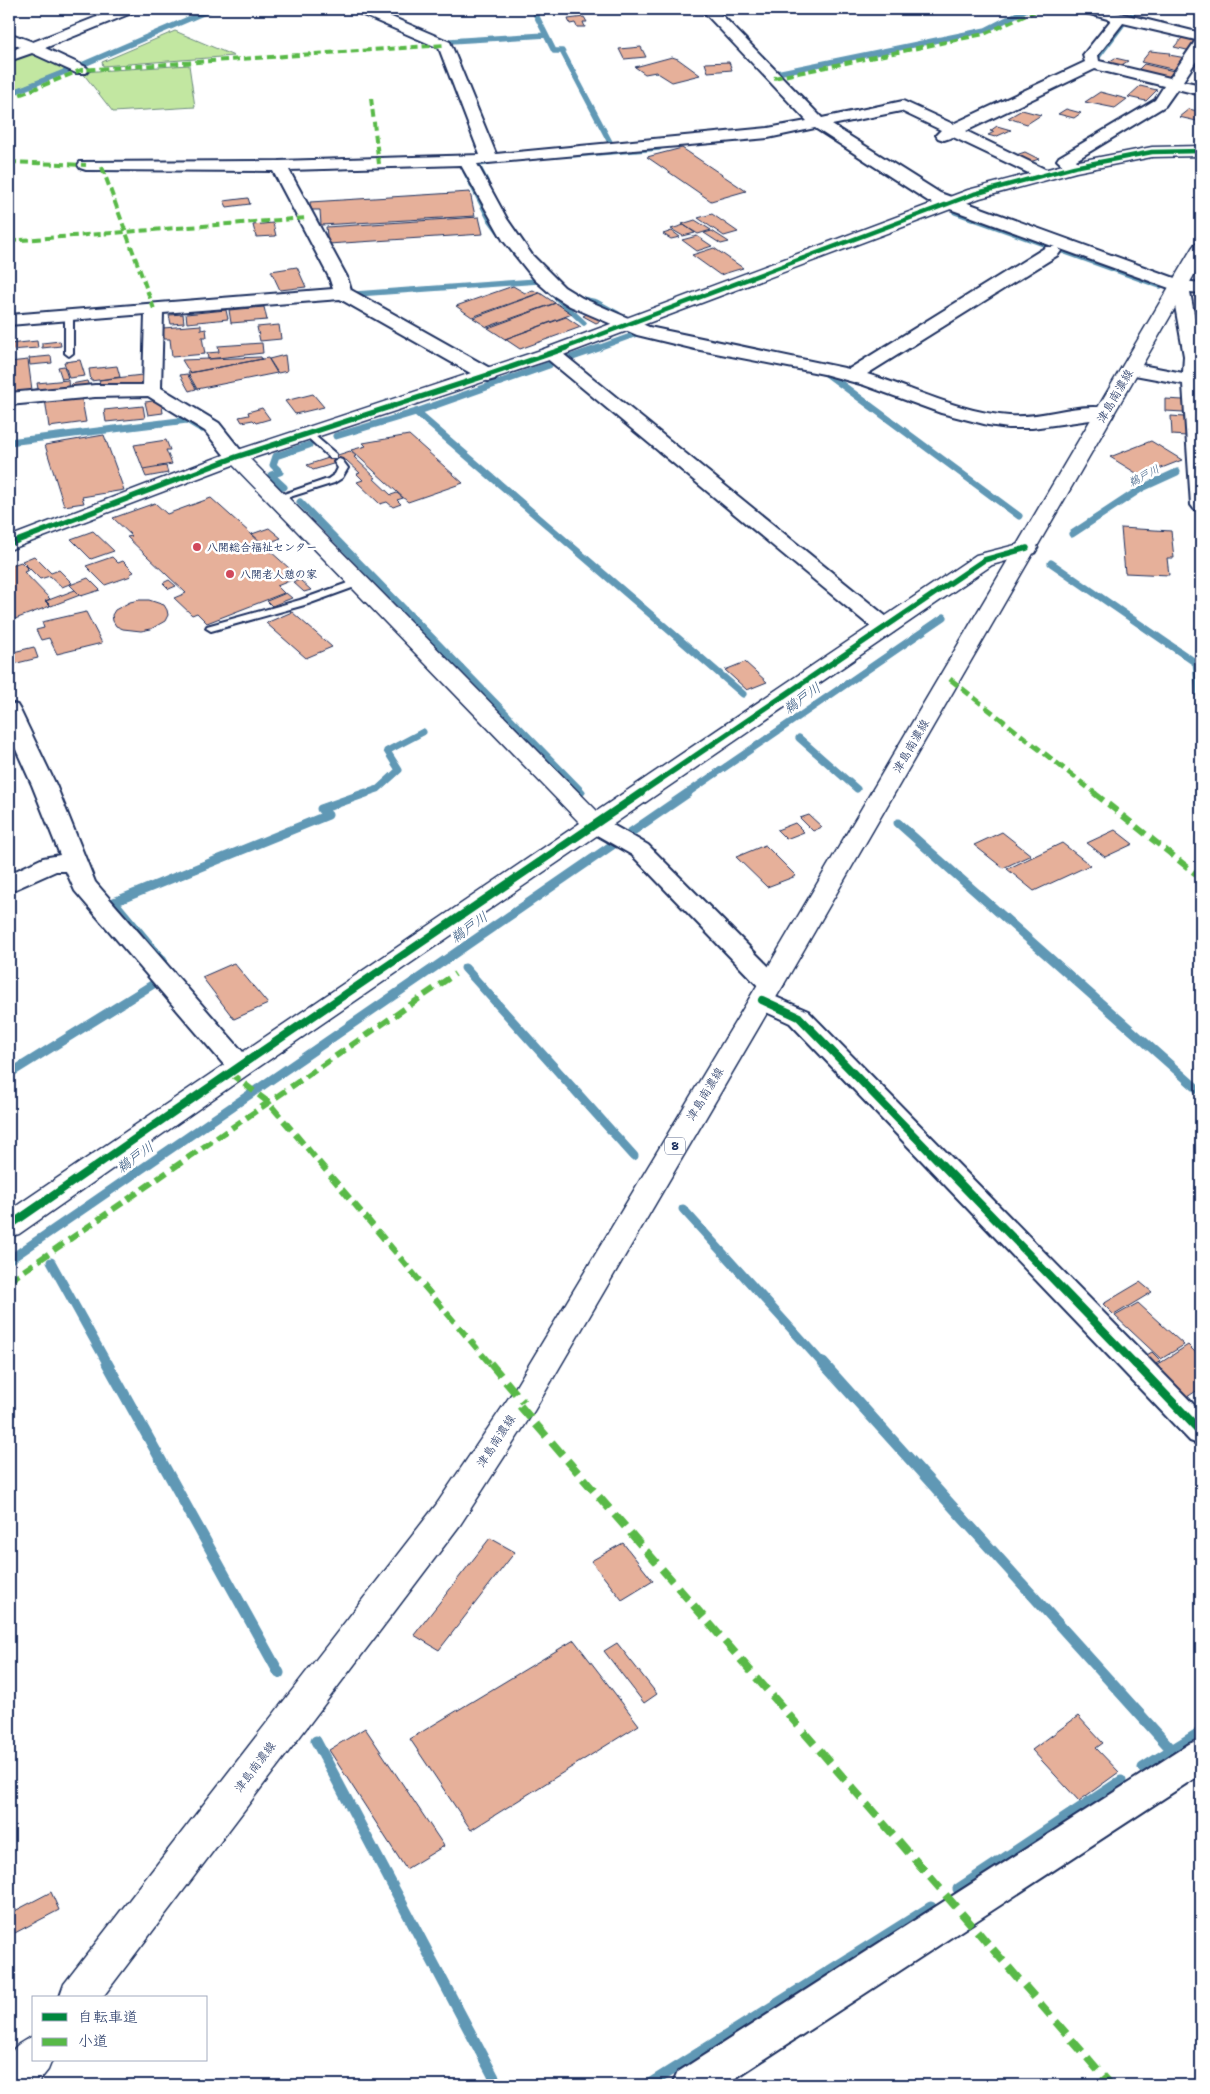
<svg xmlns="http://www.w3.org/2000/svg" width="1210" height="2094" font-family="'Shantell Sans','Klee One',sans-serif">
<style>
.green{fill:#c2e7a1;stroke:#6e8b80}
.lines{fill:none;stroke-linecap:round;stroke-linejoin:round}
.stream-far3{stroke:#6198b5;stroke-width:5.5}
.stream-far2{stroke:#6198b5;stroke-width:7}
.stream-far1{stroke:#6198b5;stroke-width:9}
.stream{stroke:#6198b5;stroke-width:11}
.building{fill:#e6b09a;stroke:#1b2f5e}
.service-casing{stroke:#1b2f5e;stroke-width:4}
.minor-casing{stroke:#1b2f5e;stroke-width:4}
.tertiary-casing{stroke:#1b2f5e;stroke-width:3}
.primary-casing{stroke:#1b2f5e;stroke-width:3}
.service{fill:#fff;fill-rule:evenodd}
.minor{fill:#fff;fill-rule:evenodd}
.tertiary{fill:#fff;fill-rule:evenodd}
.primary{fill:#fff;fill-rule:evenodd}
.quiet-far3{stroke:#58b947;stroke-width:4;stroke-dasharray:8 4;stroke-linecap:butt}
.quiet-far2{stroke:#58b947;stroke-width:5;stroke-dasharray:10 5;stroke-linecap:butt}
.quiet-far1{stroke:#58b947;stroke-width:6;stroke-dasharray:12 6;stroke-linecap:butt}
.quiet{stroke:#58b947;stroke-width:8;stroke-dasharray:16 8;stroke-linecap:butt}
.cycleway-far3-casing{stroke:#fff;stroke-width:6}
.cycleway-far2-casing{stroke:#fff;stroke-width:8}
.cycleway-far1-casing{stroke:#fff;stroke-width:11}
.cycleway-casing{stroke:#fff;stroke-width:12}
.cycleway-far3{stroke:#00873e;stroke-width:4.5}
.cycleway-far2{stroke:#00873e;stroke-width:5.5}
.cycleway-far1{stroke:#00873e;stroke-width:8}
.cycleway{stroke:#00873e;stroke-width:9}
.poi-dot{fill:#d1495b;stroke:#fff;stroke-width:2}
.labels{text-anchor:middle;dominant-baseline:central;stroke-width:5;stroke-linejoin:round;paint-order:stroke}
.far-water-label{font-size:11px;font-style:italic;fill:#385b82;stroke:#fff}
.far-poi-label{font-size:11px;font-weight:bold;fill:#1b2f5e;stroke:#fff;text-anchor:start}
.shield{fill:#fff;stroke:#5f6d8e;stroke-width:1}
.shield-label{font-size:11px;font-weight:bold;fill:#1b2f5e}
.street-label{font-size:12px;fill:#1b2f5e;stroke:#fff}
.water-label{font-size:14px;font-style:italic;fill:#385b82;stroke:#fff}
</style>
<rect width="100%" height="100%" fill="#fff"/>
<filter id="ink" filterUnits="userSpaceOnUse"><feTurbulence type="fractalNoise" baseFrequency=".02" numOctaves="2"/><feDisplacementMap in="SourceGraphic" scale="10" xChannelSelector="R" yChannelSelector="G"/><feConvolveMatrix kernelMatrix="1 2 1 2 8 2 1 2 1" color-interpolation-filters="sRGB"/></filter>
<g filter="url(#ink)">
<path class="green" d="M 175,31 L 234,56 L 103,66 L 102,62 Z
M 25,53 L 32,53 L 70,68 L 9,92 L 9,59 Z
M 189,65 L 195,107 L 113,112 L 82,72 Z"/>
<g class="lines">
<path class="stream-far3" d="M 533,9 L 554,51 L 562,51 L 611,144
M 1132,16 L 1133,9
M 450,41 L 546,35
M 1097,58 L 1122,25
M 84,64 L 212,9
M 777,73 L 986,30 L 1027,9
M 9,94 L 67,71
M 572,155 L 659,148
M 465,171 L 489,218 L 515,254
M 486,181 L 477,164 L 487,163
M 955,212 L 1160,286
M 547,289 L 584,323
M 356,294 L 538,281
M 577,298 L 596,302 L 618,314
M 595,349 L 639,333 L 645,335"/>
<path class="stream-far2" d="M 567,359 L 599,348
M 819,371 L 826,373 L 1019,516
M 416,412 L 743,694
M 336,436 L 416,412 L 549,365
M 9,442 L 187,420 L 202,429
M 284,487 L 271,475 L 280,472 L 273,465 L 276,456 L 309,445
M 300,502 L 582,792
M 1072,534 L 1142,488 L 1177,472
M 1051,563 L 1196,663 L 1201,723
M 799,738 L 857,789
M 363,794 L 378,789 L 399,770 L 387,751 L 423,732
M 686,794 L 944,617"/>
<path class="stream-far1" d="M 898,823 L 1201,1092
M 163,961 L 114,902 L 328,815 L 321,809 L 366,793
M 465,968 L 634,1156
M 9,1074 L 155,983
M 683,1209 L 824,1365
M 9,1260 L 688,793
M 51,1262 L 108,1365"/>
<path class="stream" d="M 107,1363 L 279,1673
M 823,1363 L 1172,1750
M 316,1741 L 498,2085
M 1143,1768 L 1201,1732
M 958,1889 L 1121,1781
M 648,2085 L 931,1907"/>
</g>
<path class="building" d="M 584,17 L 587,22 L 583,22 L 585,27 L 577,27 L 575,23 L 570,24 L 568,19 Z
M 1183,37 L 1200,40 L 1191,51 L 1174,47 Z
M 641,47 L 646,57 L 624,59 L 619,49 Z
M 1150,51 L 1170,53 L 1169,55 L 1186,58 L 1176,70 L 1141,62 Z
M 672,57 L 678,59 L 700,75 L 672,82 L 656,72 L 645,74 L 635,67 Z
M 1115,58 L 1128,61 L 1120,66 L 1107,63 Z
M 729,62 L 732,70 L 708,72 L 705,63 Z
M 1144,64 L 1174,71 L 1168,78 L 1137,71 Z
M 1140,86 L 1157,90 L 1146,101 L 1128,97 Z
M 1100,92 L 1127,99 L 1115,108 L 1085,102 Z
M 1066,109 L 1081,113 L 1074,118 L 1058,114 Z
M 1189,109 L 1201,112 L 1201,122 L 1179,117 Z
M 1022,110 L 1041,115 L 1027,124 L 1008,118 Z
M 997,126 L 1011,130 L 995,137 L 988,135 L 994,132 L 990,131 Z
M 682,148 L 746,191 L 711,201 L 647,157 Z
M 1025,152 L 1039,159 L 1027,163 L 1013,156 Z
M 470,192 L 475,216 L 321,225 L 320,210 L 311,210 L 310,202 Z
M 248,198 L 250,204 L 227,207 L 224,201 Z
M 712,214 L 738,232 L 724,236 L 698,218 Z
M 479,217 L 483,234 L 328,244 L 326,227 Z
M 695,220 L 711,230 L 698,234 L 682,224 Z
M 273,223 L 276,236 L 256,237 L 253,225 Z
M 684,225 L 695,233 L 683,236 L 671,229 Z
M 672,231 L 680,237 L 671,239 L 663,234 Z
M 712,231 L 729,242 L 721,244 L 704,233 Z
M 697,236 L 712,246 L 697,251 L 682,240 Z
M 714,248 L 743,268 L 720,275 L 692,255 Z
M 297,267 L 306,287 L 280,290 L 271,271 Z
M 513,286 L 525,293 L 533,290 L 539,293 L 472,317 L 456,306 Z
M 540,293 L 555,303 L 487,327 L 473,318 Z
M 556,303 L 572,314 L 505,339 L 488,328 Z
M 264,307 L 267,320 L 231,323 L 229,310 Z
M 226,310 L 228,319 L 187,323 L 186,314 Z
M 592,311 L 606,318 L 596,323 L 583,316 Z
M 183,314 L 184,323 L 171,324 L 169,315 Z
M 566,317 L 581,327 L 520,349 L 505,339 Z
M 201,325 L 201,330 L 206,329 L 207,337 L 202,337 L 205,354 L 172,357 L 170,339 L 164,339 L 163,328 Z
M 279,325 L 281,339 L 260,341 L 257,327 Z
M 37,341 L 38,348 L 9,350 L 9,344 Z
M 60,341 L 61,346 L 42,348 L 42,343 Z
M 262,343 L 263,353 L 208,359 L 207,353 L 219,352 L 218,346 Z
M 285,355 L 287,371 L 278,373 L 269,359 Z
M 51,356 L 52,363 L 30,365 L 29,358 Z
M 261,357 L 262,359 L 190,373 L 182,360 Z
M 268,358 L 277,373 L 197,389 L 188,373 Z
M 28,360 L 32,390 L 37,389 L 37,394 L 9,396 L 9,362 Z
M 80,360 L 85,376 L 69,378 L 64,362 Z
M 64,366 L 68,378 L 62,379 L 58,367 Z
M 117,366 L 120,377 L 91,381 L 89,369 Z
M 187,374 L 196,389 L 189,391 L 180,375 Z
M 142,375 L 144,385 L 101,390 L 99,380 Z
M 68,380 L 69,392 L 39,395 L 37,383 Z
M 87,381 L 90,389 L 73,391 L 71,384 Z
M 313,394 L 324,407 L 295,414 L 285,401 Z
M 81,395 L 86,422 L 49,427 L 45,399 Z
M 1165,399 L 1183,400 L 1184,412 L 1165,411 Z
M 161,400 L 163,413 L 148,415 L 145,402 Z
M 143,406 L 145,418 L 106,422 L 104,410 Z
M 262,408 L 270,419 L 256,423 L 253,420 L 242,422 L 239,417 L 249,415 L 248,412 Z
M 1171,416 L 1184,417 L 1186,436 L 1172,435 Z
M 104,435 L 124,490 L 82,497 L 84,503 L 64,506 L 45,445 Z
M 409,435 L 463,483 L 408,502 L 351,450 L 366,446 L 363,443 Z
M 166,440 L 170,450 L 166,450 L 172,464 L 143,469 L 134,445 Z
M 1151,441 L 1182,460 L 1141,476 L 1110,457 Z
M 350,451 L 356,456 L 354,457 L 376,478 L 373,478 L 391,495 L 397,493 L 403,498 L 397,500 L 401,504 L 393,507 L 387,502 L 380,504 L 357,482 L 363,480 L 357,474 L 360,473 L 346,460 L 313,470 L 307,465 Z
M 166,466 L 168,473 L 146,477 L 143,470 Z
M 211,498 L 299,577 L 277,586 L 284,593 L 207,623 L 197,613 L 192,615 L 174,598 L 186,593 L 127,537 L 132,536 L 113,518 L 155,503 L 167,514 Z
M 269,528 L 281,538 L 264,545 L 252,534 Z
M 1121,528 L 1171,531 L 1174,558 L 1167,558 L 1169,575 L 1125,573 Z
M 93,531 L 114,551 L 91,559 L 71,539 Z
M 34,556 L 51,573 L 59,570 L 72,583 L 62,587 L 50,576 L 40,579 L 22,561 Z
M 112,557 L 118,563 L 123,561 L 134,572 L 130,574 L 131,576 L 105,585 L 86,566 Z
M 21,562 L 29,570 L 24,572 L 50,599 L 45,601 L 50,606 L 15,619 L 9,613 L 9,566 Z
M 88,578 L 100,590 L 81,596 L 70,585 Z
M 169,580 L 176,586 L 169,589 L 163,583 Z
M 300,580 L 311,590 L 304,592 L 293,582 Z
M 75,590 L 80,595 L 51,606 L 46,601 Z
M 286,593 L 292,598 L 272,606 L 267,601 Z
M 139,600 L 149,600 L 164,605 L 167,610 L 168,615 L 165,621 L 151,629 L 141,631 L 123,629 L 116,626 L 113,621 L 112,615 L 115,610 L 130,602 Z
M 86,612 L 102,643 L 57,654 L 49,638 L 41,640 L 36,630 L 44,628 L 42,622 Z
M 292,612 L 332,647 L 306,658 L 266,623 Z
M 34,647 L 38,658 L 9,665 L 9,653 Z
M 745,662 L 767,682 L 747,690 L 725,670 Z
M 809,815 L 822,827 L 813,831 L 800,818 Z
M 795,823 L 804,832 L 786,839 L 777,830 Z
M 1115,830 L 1133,844 L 1105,857 L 1087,843 Z
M 1002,832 L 1031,855 L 1003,868 L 974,845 Z
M 1062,843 L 1090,865 L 1034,891 L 1007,869 Z
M 765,845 L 796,876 L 767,887 L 736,857 Z
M 234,963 L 268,1004 L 234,1019 L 202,977 Z
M 1140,1282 L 1152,1292 L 1114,1315 L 1103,1304 Z
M 1138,1303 L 1184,1345 L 1161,1359 L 1115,1316 Z
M 1188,1345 L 1201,1358 L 1201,1388 L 1187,1397 L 1154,1367 Z
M 1152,1352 L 1161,1361 L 1154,1365 L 1145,1356 Z
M 490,1538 L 515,1552 L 439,1650 L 414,1635 Z
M 623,1543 L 653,1581 L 622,1600 L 591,1561 Z
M 574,1640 L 639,1725 L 471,1830 L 410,1739 Z
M 617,1643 L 657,1694 L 644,1703 L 604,1651 Z
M 1078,1716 L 1103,1743 L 1096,1748 L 1119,1772 L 1079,1801 L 1032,1750 Z
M 365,1728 L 444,1846 L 406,1869 L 329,1750 Z
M 51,1892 L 59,1910 L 9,1936 L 9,1914 Z"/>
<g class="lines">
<defs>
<path id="service" d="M 69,313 L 73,316 L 73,353 L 69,356 L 65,353 L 65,316 Z
M 308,430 L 336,454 L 336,458 L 330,458 L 305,435 L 303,433 Z
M 339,459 L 342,460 L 348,468 L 342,478 L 334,483 L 277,501 L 272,498 L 328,479 L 335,474 L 338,468 L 334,462 Z
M 359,579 L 363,580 L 363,584 L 308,604 L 211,631 L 206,628 L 207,626 L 300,600 Z"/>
<path id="minor" d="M 117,9 L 136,9 L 134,12 L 45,48 L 86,67 L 89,70 L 86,73 L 76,73 L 32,53 L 9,61 L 9,52 L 20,47 L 9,42 L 9,33 L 33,42 Z
M 354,9 L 373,9 L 450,42 L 496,154 L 768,128 L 807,121 L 701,9 L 716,9 L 822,118 L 903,101 L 953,124 L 1085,62 L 1083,55 L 1111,20 L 1083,12 L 1081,9 L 1103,9 L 1201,33 L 1201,54 L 1183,81 L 1201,85 L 1201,95 L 1177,89 L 1165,106 L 1076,160 L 1082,167 L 1080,170 L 1068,170 L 1057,160 L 1059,157 L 1155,100 L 1164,86 L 1095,69 L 966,131 L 1051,172 L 1053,175 L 1051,178 L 1039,178 L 953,137 L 944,140 L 938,138 L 936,135 L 941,130 L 901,111 L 832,125 L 940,193 L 1183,281 L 1201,283 L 1201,293 L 1190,292 L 1201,351 L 1201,511 L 1194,509 L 1191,505 L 1183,384 L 1124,373 L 1122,369 L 1124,365 L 1131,363 L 1183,373 L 1184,356 L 1172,289 L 1058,248 L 1061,251 L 1058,255 L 867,374 C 914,388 959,412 1009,416 C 1043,419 1079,401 1112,409 L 1114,413 L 1112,417 L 1032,428 L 1008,428 L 988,425 L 941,413 L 864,385 L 824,374 L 695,349 L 637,335 L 570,306 L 551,294 L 535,280 L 503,240 L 461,165 L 289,170 L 347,277 L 351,290 L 495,371 L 497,375 L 495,379 L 488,381 L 481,379 L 340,299 L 163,313 L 161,388 L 219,423 L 246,457 L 243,461 L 236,463 L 229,461 L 205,431 L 148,396 L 95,397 L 9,405 L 9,393 L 95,385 L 143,385 L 145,314 L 9,325 L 9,315 L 333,289 L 329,277 L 273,171 L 86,170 L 80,168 L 78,165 L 80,162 L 279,161 L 480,155 L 439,48 L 356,12 ZM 1123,23 L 1196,40 L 1170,78 L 1099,61 L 1098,55 ZM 815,128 L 928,201 L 1055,247 L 1046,247 L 849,369 L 649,327 L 582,298 L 564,287 L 532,255 L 507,219 L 477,164 L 768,138 Z
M 551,348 L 557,349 L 893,622 L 896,627 L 893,632 L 885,633 L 877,632 L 545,357 L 542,353 L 545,349 Z
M 9,703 L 17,705 L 20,710 L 56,785 L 95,882 L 249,1059 L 253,1066 L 249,1073 L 240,1075 L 231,1073 L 75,891 L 66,871 L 56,871 L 9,892 L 9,874 L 43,858 L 60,855 L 32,785 L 9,734 Z
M 596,817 L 604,820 L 648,845 L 780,978 L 784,984 L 780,990 L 771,993 L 762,990 L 632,855 L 588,830 L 584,825 L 588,820 Z
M 762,991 L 808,1011 L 1201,1412 L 1201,1445 L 1190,1441 L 790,1023 L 753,1006 L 749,1000 L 753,994 Z
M 1201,1739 L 1201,1774 L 725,2085 L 672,2085 L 678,2072 L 1189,1744 Z"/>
<path id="tertiary" d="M 1201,146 L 1201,156 L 1152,157 L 1076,172 L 980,198 L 558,357 L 250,459 L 597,811 L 976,555 L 1027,542 L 1035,543 L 1038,548 L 1035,553 L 992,565 L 250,1073 L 19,1234 L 9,1237 L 9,1211 L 580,823 L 233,465 L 9,550 L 9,537 L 229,453 L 544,349 L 968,190 L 1074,162 L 1152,147 Z"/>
<path id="primary" d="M 1201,243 L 1201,263 L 784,984 L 534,1411 L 460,1525 L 102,1998 L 59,1998 L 64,1984 L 436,1505 L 512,1393 L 758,984 L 1192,248 L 1195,244 Z
M 34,2036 L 34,2060 L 52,2060 L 48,2070 L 36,2085 L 9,2085 C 9,2058 5,2048 34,2036 Z"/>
</defs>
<use href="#service" class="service-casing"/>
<use href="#minor" class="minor-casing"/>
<use href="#tertiary" class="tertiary-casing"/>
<use href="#primary" class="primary-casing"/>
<use href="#service" class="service"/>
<use href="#minor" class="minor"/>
<use href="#tertiary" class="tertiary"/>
<use href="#primary" class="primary"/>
<path class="quiet-far3" d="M 774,78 L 984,34 L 1040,9
M 371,98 L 379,164
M 9,99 L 81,70 L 445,45
M 9,162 L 86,165
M 102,167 L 154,309
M 9,241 L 306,218"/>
<path class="quiet-far2" d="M 950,679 L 1096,794"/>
<path class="quiet-far1" d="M 1094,793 L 1201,878
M 230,1073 L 268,1102 L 491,1365
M 9,1281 L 455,974"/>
<path class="quiet" d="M 490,1363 L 523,1402
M 520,1406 L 1111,2085"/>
<defs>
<path id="cycleway-far3" d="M 562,349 L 974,194 L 1074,167 L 1152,152 L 1201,151"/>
<path id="cycleway-far2" d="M 9,544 L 236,457 L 488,375 L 566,348
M 639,794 L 984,560 L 1027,548"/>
<path id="cycleway-far1" d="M 762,1000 L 799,1017 L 1136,1365
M 9,1226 L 240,1066 L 641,793"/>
<path id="cycleway" d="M 1135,1363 L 1201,1432"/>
</defs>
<use href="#cycleway-far3" class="cycleway-far3-casing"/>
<use href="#cycleway-far2" class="cycleway-far2-casing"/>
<use href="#cycleway-far1" class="cycleway-far1-casing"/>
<use href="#cycleway" class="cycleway-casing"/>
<use href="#cycleway-far3" class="cycleway-far3"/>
<use href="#cycleway-far2" class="cycleway-far2"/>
<use href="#cycleway-far1" class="cycleway-far1"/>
<use href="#cycleway" class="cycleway"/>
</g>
</g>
<g class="poi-dot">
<circle cx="197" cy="547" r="5"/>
<circle cx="230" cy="574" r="5"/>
</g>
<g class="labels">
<g class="far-water-label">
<text transform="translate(1144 476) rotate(-28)">鵜戸川</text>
</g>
<g class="far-poi-label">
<text x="207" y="547">八開総合福祉センター</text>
<text x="240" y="574">八開老人憩の家</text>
</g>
<rect class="shield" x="665" y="1137.5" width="20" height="17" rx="4"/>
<g class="shield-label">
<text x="675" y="1146">8</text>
</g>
<g class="street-label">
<text transform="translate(1115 396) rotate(-60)">津島南濃線</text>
<text transform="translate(911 746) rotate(-60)">津島南濃線</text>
<text transform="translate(705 1094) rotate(-59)">津島南濃線</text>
<text transform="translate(496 1441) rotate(-57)">津島南濃線</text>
<text transform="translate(255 1767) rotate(-53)">津島南濃線</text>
</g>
<g class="water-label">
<text transform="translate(802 698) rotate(-35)">鵜戸川</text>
<text transform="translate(469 927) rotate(-35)">鵜戸川</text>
<text transform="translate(135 1157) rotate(-35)">鵜戸川</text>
</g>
</g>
<rect width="1210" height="2094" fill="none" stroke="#fff" stroke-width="30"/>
<rect x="15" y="15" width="1180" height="2064" fill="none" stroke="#1b2f5e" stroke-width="2" filter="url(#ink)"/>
<rect x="32" y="1996" width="175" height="65" fill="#ffffff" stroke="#a4acbf"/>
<rect x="42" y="2013" width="25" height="8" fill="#00873e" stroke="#a4acbf"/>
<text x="78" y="2022" font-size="15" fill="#1b2f5e">自転車道</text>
<rect x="42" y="2038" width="25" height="8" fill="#58b947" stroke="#a4acbf"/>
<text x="78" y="2046" font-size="15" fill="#1b2f5e">小道</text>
</svg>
